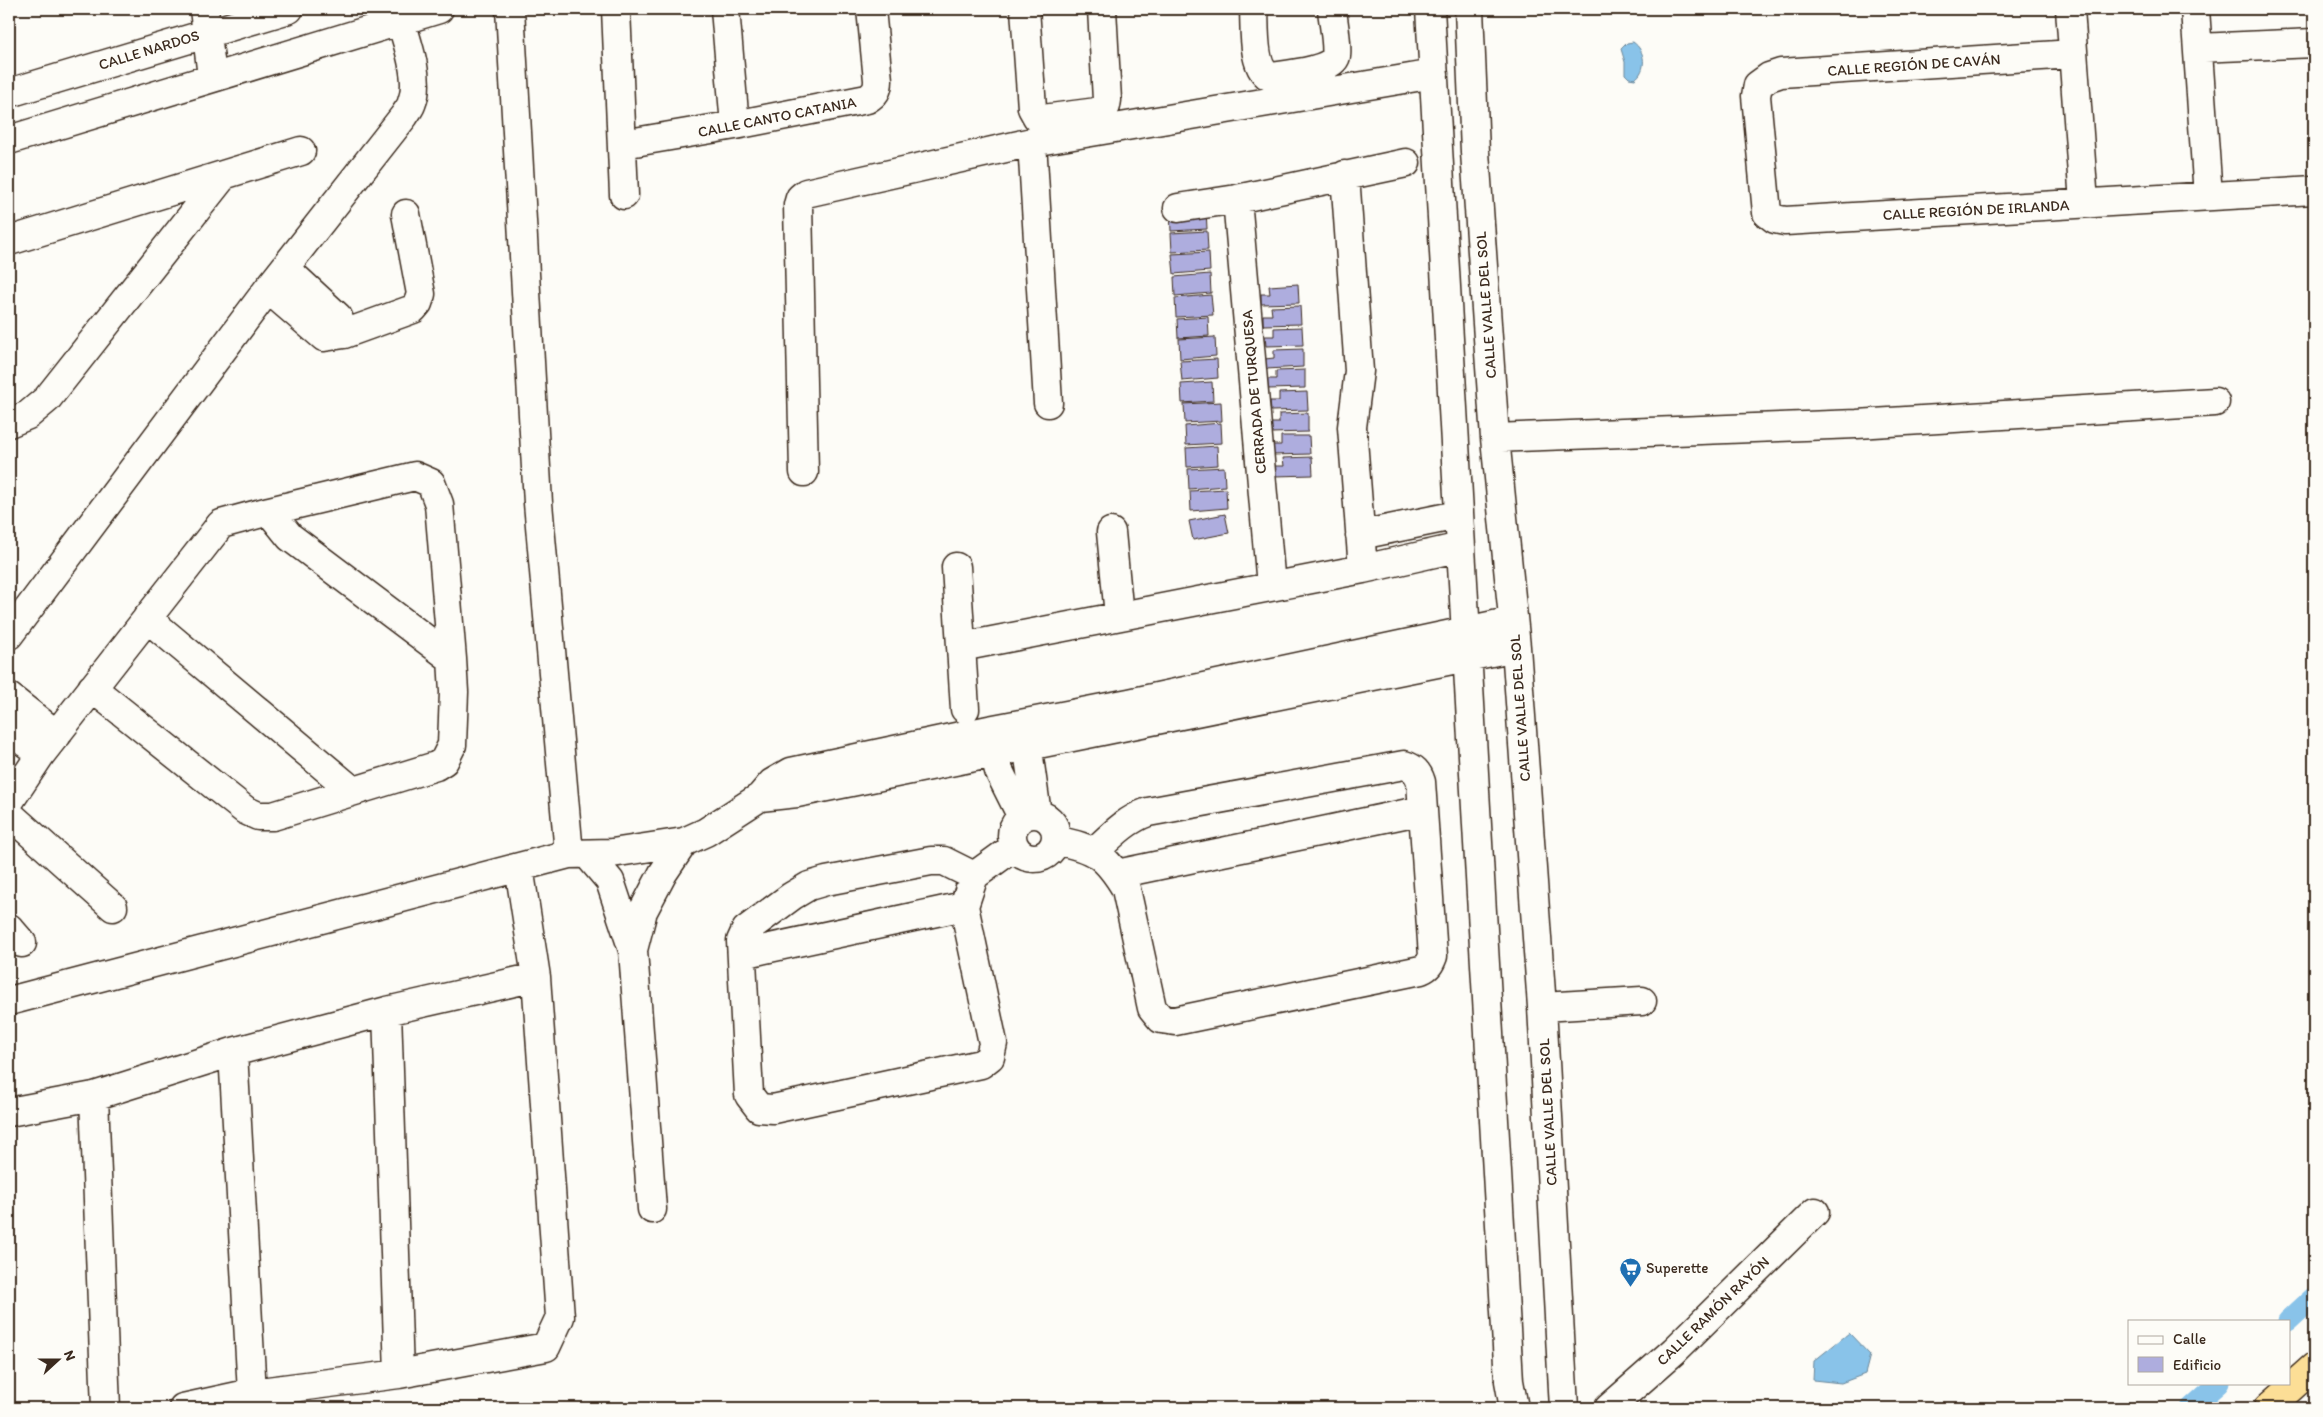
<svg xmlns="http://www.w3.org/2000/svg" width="2323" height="1417" font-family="Itim,sans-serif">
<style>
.water{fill:#89c3e9;stroke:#6a8698}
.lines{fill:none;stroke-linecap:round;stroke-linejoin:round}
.canal{stroke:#89c3e9;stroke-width:21}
.building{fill:#aeadde;stroke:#3b2a1e}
.minor-casing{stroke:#3b2a1e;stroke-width:31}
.highway-casing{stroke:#3b2a1e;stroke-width:31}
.minor{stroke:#fdfcf7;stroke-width:28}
.highway{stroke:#fcde96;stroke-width:28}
.labels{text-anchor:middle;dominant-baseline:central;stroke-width:4;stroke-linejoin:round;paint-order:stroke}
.street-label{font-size:15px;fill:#3b2a1e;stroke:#fdfcf7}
.poi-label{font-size:15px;fill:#3b2a1e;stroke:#fdfcf7;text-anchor:start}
</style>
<rect width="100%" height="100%" fill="#fdfcf7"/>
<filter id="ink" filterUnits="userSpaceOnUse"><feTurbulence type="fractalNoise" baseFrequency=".02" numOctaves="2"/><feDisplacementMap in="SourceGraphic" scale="10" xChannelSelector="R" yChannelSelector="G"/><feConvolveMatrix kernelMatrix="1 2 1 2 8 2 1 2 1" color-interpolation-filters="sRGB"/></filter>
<g filter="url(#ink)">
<path class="water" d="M 1633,42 C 1646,51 1647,70 1635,79 L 1629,78 L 1625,74 L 1625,62 L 1621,49 L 1627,43 Z
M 1849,1333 L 1870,1355 L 1865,1374 L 1841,1383 L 1813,1380 L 1814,1361 Z"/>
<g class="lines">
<path class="canal" d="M 2288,1321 L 2314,1297
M 2191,1408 L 2219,1383"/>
</g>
<path class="building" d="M 1206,209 L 1207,229 L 1171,231 L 1170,212 Z
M 1207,231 L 1208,250 L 1172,252 L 1171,233 Z
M 1209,252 L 1210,271 L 1174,274 L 1172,254 Z
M 1210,274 L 1211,293 L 1175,296 L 1174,277 Z
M 1298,284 L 1299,303 L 1261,304 L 1261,294 L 1270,294 L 1269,286 Z
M 1211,295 L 1213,315 L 1176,317 L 1175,298 Z
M 1300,306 L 1301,324 L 1263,325 L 1263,315 L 1272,315 L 1271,307 Z
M 1208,317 L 1209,336 L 1178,338 L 1177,319 Z
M 1302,327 L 1303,345 L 1266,346 L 1265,336 L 1274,336 L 1274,328 Z
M 1215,337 L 1216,356 L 1180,359 L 1179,339 Z
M 1303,349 L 1303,367 L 1266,369 L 1265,359 L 1274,358 L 1274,350 Z
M 1217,359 L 1218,378 L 1182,381 L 1180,361 Z
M 1305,370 L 1305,388 L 1268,389 L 1267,379 L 1276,379 L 1276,371 Z
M 1212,382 L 1213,401 L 1182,403 L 1181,384 Z
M 1307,392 L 1308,410 L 1271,411 L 1270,401 L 1279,401 L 1279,393 Z
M 1221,402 L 1222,421 L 1185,423 L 1184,404 Z
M 1308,413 L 1308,432 L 1271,433 L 1271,423 L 1279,423 L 1279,414 Z
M 1221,423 L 1222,443 L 1186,445 L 1185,426 Z
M 1281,436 L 1309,436 L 1310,454 L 1273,455 L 1272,445 L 1281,445 Z
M 1217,446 L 1218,465 L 1187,467 L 1186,448 Z
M 1312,457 L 1313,475 L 1275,476 L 1275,466 L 1284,466 L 1283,458 Z
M 1224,467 L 1225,486 L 1189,489 L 1188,469 Z
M 1226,489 L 1227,508 L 1191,511 L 1190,491 Z
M 1225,514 L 1229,533 L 1193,540 L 1189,521 Z"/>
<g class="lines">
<defs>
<path id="minor" d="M 204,9 L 212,77
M 510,9 L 538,503 L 569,854 L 612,853 L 684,842
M 616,9 L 624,195
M 725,9 L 735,125
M 1025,9 L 1032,108 L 1037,117 L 1043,119 L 1097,112 L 1106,106 L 1107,100 L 1102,9
M 1254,9 C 1255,27 1252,70 1271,77 C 1284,75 1333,71 1336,56 C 1338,44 1333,22 1332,9
M 1430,9 L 1509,1381 L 1514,1408
M 1469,9 L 1475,152 L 1495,438 L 1516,647 L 1542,1007 L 1564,1408
M 2070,9 L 2084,203
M 2195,9 L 2208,196
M 2198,48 L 2314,43
M 2073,54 L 1781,73 L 1769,77 L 1758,85 L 1756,96 L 1767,213 L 1775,219 L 1785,221 L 2314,190
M 9,93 L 289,9
M 9,140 L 439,9
M 1032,142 L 1048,403
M 623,144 L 735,125 L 867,99 C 875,94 878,90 878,80 L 871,9
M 1345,175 L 1359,371 L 1352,427 L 1363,569
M 1237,199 L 1271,586
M 1178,208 L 1237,199 L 1406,163
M 9,241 L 301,151
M 285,268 L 338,317 L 344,334
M 268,289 L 324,337 L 344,334 L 413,309 L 418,303 L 421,294 L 406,214
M 9,423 L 28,415 L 47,399 L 224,175
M 1495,438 L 1857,424 L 2215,402
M 804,472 L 798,205 L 800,198 L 806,193 L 1032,142 L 1434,74
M 1111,532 L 1119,616
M 1360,535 L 1458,515
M 956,567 L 965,709
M 147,618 L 353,791
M 9,635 L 268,289 L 404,116 C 407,111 411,107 412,102 C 422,78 404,33 397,9
M 961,647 L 1363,569 L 1461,547
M 92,688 L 245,810 L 258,816 L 273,816 L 436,766 L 444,761 L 452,745 L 454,692 L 452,659 L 290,537 L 269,511
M 9,697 L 57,735
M 1025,729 L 1037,814
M 9,731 L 41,754
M 990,735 L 999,771 L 1022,817
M 760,797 L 797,793 L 1516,647
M 9,802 L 41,754 L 221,524 L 269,511 L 415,476 L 431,483 L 439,504 L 452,659
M1012 836a22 22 0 1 1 44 0a22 22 0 1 1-44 0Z
M 9,814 L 113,907
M 1056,840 C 1095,849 1105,854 1126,889 L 1152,1008 L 1161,1019 L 1175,1021 L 1421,970 C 1428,967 1430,964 1433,956 L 1421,782 C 1418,772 1414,768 1404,765 L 1148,812 C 1126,820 1112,835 1095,851
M 587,854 L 610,881 L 633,950
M 1117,874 L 1423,810
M 974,876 L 944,861 L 931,861 L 826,881 L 809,886 L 792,896 L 746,930 L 741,941 L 749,1095 L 759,1108 L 773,1109 L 981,1064 L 990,1057 L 993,1043 L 964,906 L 974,876 L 1014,847
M 9,928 L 22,943
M 742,954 L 964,906
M 9,1001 L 569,854
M 1542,1007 L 1642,1001
M 387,1011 L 399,1374
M 233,1052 L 252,1393
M 94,1096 L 106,1408
M 9,1112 L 94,1096 L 233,1052 L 387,1011 L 536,977
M 652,1209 L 633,950 L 643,911 L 663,873 L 684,842 L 706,832 L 760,797 L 772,783 L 791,772 L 989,730 L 1129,703 L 1513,621
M 183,1408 L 252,1393 L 399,1374 L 546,1347 L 560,1317 L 536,977 L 519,867
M 1609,1408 L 1674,1351 L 1815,1212"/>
<path id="highway" d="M 2268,1408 L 2314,1367"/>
</defs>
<use href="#minor" class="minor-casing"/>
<use href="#highway" class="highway-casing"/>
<use href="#minor" class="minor"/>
<use href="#highway" class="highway"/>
</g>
</g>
<defs>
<symbol id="supermarket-pin" viewBox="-11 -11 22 30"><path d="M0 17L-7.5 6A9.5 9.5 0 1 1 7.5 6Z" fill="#1f6fb2" stroke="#fdfcf7"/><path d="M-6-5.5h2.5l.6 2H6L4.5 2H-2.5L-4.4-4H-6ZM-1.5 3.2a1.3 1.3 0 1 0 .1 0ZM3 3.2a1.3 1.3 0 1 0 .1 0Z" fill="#fff"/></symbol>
</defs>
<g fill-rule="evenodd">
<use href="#supermarket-pin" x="1618" y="1256" width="25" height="34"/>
</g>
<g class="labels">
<g class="street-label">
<text transform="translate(149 50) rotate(-17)">CALLE NARDOS</text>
<text transform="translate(1914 65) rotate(-4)">CALLE REGIÓN DE CAVÁN</text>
<text transform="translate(777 117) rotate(-11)">CALLE CANTO CATANIA</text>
<text transform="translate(1976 210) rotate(-3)">CALLE REGIÓN DE IRLANDA</text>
<text transform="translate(1486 305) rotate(-94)">CALLE VALLE DEL SOL</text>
<text transform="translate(1254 392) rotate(-95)">CERRADA DE TURQUESA</text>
<text transform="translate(1520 708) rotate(-94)">CALLE VALLE DEL SOL</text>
<text transform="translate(1548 1112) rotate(-93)">CALLE VALLE DEL SOL</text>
<text transform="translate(1713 1311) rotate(-44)">CALLE RAMÓN RAYÓN</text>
</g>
<g class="poi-label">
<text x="1646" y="1268">Superette</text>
</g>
</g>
<rect width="2323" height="1417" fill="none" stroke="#fdfcf7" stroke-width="30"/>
<rect x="15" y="15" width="2293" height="1387" fill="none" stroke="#3b2a1e" stroke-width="2" filter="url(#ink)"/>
<rect x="2128" y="1320" width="162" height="65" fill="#fdfcf7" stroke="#afa8a0"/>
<rect x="2138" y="1336" width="25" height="8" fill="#fdfcf7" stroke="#afa8a0"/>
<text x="2173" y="1344" font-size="15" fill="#3b2a1e">Calle</text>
<rect x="2138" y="1357" width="25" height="15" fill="#aeadde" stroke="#afa8a0"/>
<text x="2173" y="1370" font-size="15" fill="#3b2a1e">Edificio</text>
<g transform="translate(58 1360) rotate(69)" stroke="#fdfcf7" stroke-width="4" paint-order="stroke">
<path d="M0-4L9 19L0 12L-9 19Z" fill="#3b2a1e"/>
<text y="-8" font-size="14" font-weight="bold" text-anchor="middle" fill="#3b2a1e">N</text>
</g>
</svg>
